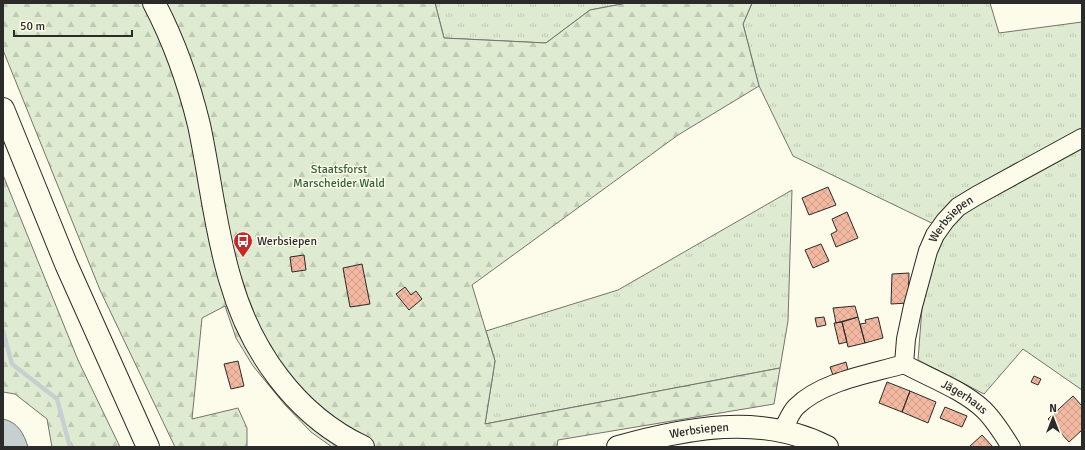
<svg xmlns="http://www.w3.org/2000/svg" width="1085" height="450" font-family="Signika,sans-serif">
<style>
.grass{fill:url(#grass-tufts);stroke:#74746e}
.forest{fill:url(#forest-firs);stroke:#74746e}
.water{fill:#c7d0d0;stroke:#74746e}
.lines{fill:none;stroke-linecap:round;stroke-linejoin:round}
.stream{stroke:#c7d0d0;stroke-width:4.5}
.building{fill:url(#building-cross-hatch);stroke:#2b2b2b}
.minor-casing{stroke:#2b2b2b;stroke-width:20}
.major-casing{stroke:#2b2b2b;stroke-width:24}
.highway-casing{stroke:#2b2b2b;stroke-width:24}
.minor{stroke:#fdfbea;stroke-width:18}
.major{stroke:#fdfbea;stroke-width:22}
.highway{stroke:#fdfbea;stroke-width:22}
.labels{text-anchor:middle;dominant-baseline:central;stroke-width:3;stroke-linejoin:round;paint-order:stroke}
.park-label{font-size:12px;fill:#34623c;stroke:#fdfbea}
.street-label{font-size:12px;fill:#2b2b2b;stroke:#fdfbea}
.poi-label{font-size:12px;fill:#2b2b2b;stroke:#fdfbea;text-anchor:start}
</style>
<defs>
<pattern id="grass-tufts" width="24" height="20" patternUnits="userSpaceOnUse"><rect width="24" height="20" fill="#deebd1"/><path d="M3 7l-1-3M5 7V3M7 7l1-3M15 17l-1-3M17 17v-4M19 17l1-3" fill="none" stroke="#bfcab4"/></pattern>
<pattern id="forest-firs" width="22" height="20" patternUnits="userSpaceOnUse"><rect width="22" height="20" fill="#deebd1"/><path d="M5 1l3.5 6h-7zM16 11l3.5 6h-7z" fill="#bfcab4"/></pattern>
<pattern id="building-cross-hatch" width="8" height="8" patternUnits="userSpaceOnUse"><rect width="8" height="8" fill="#f2b8a0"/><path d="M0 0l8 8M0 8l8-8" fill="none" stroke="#d09e8a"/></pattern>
</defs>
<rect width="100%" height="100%" fill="#fdfbea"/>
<path class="grass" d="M 435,3 L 627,3 L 590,10 L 546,43 L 444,38 Z
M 752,3 L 990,3 L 999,33 L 1082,22 L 1082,390 L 1023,349 L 984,394 L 918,360 L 924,282 L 946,230 L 793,156 L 759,86 L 743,24 Z
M 792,190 L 788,321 L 780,368 L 485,424 L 495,361 L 486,331 L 618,290 Z"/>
<path class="forest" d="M 3,3 L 435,3 L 444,38 L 546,43 L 590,10 L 627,3 L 752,3 L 743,24 L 759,86 L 678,135 L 472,285 L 495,361 L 485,424 L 780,368 L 774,404 L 558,440 L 557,447 L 332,447 L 311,432 L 285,405 L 253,366 L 236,338 L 225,306 L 202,318 L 192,419 L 238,408 L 247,428 L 247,447 L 175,447 L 100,290 L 3,50 Z
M 3,175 L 78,360 L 120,447 L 52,447 L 47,419 L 15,394 L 3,392 Z"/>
<path class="water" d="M 3,419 C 18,422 24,434 28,447 L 3,447 Z"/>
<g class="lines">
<path class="stream" d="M 3,331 L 12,364 L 57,399 L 70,447"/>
</g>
<path class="building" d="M 828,187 L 836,205 L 809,215 L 802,198 Z
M 847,212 L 858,238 L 836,247 L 831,234 L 837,231 L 832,219 Z
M 821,244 L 829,261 L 813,268 L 805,250 Z
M 304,255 L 306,270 L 292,272 L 290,257 Z
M 362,264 L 370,304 L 350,307 L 343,268 Z
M 909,273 L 908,303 L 891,304 L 892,274 Z
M 405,287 L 411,295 L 416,291 L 422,299 L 409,310 L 396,294 Z
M 855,306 L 858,317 L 836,323 L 833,308 Z
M 824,317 L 826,325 L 817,327 L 815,318 Z
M 858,317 L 865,343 L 848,347 L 842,322 Z
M 878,317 L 883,338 L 865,343 L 860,324 L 866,323 L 865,320 Z
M 842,322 L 847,342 L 839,344 L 834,323 Z
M 238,361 L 244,386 L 231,389 L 224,364 Z
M 846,362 L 849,374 L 834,378 L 830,367 Z
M 1034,376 L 1041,379 L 1038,385 L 1031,382 Z
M 887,382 L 910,391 L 902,412 L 879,403 Z
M 910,391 L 936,402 L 928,423 L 902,412 Z
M 1073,396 L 1082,406 L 1082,430 L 1069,442 L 1048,419 Z
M 945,407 L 967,416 L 962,427 L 940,418 Z
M 982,435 L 993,447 L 969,447 Z"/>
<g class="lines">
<defs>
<g id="minor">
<path id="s1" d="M 904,364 L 906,339 L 913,306 L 928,251 L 935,235 L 945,221 L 958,207 L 976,196 L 1082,138"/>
<path id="s2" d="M 904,364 C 930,378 963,390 984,410 C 995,421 1003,434 1011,447"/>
<path d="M 782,431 C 787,423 790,413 796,407 C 822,381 870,374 904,364"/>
</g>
<g id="major">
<path d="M 154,3 C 174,41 189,84 199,125 C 210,176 215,229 230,279 C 250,350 295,415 363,447"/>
<path id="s3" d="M 618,447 C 686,428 761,413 827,447"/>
</g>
<path id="highway" d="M 3,109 L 66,264 L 148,447"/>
</defs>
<use href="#minor" class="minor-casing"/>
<use href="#major" class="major-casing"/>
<use href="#highway" class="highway-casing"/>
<use href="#minor" class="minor"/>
<use href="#major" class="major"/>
<use href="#highway" class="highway"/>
</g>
<defs>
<symbol id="bus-pin" viewBox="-11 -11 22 30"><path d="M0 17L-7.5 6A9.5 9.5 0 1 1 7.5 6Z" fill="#c62828" stroke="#fdfbea"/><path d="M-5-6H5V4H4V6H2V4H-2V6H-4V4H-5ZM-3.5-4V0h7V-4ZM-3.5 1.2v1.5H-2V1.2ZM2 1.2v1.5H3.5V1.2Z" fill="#fff"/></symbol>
</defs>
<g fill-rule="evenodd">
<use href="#bus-pin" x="232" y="230" width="22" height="30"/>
</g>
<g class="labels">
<g class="park-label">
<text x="339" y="169">Staatsforst<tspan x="339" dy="14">Marscheider Wald</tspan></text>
</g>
<g class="street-label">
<text stroke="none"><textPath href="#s1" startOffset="156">Werbsiepen</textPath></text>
<text stroke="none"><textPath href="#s2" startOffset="69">Jägerhaus</textPath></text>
<text stroke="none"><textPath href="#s3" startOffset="83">Werbsiepen</textPath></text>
</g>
<g class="poi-label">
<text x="257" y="241">Werbsiepen</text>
</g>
</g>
<rect width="1085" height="450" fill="none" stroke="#2b2b2b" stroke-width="8"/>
<g transform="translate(1053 418)" stroke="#fdfbea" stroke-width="3" paint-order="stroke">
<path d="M0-3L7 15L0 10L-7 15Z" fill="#2b2b2b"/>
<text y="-6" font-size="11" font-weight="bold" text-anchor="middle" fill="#2b2b2b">N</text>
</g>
<path d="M14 30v6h118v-6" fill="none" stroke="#2b2b2b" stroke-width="2"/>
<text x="20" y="30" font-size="12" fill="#2b2b2b" stroke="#fdfbea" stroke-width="3" paint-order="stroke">50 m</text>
</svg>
